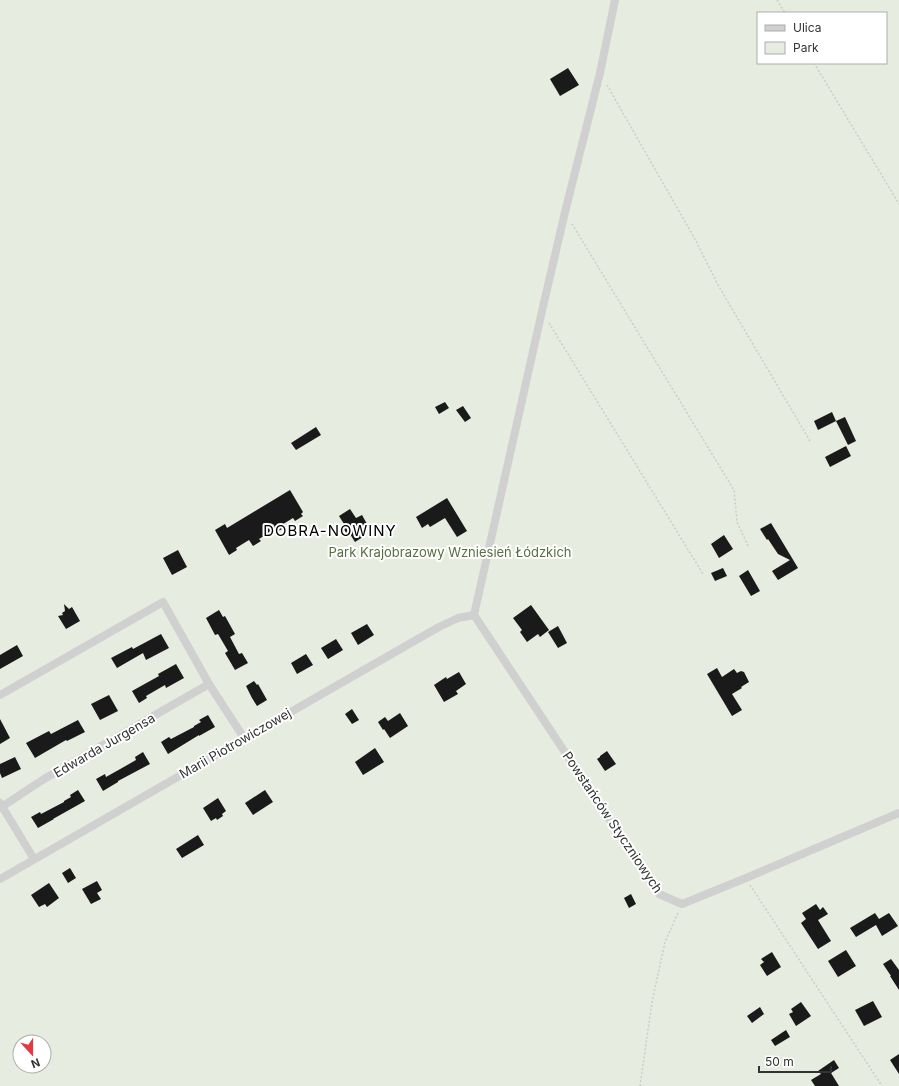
<svg xmlns="http://www.w3.org/2000/svg" width="899" height="1086" font-family="Inter,sans-serif">
<style>
.green{fill:#e6ecdf;fill-rule:evenodd}
.building{fill:#1a1a1a}
.lines{fill:none;stroke-linecap:round;stroke-linejoin:round}
.path{stroke:#cdcdcd;stroke-width:1.5;stroke-dasharray:2 2;stroke-linecap:butt}
.minor{stroke:#d0d0d0;stroke-width:8}
.labels{text-anchor:middle;dominant-baseline:central;stroke-width:4;stroke-linejoin:round;paint-order:stroke}
.park-label{font-size:13px;fill:#56703f;stroke:#fff}
.street-label{font-size:13px;fill:#333;stroke:#fff}
.quarter-label{font-size:15px;letter-spacing:1px;fill:#000;stroke:#fff}
</style>
<rect width="100%" height="100%" fill="#fff"/>
<path class="green" d="M 0,0 L 899,0 L 899,1086 L 0,1086 ZM 758,13 L 886,13 L 886,63 L 758,63 ZM 20,1042 L 44,1042 L 44,1066 L 20,1066 Z"/>
<path class="building" d="M 568,68 L 579,85 L 560,96 L 550,79 Z
M 445,402 L 449,408 L 439,414 L 435,407 Z
M 463,406 L 471,418 L 465,422 L 456,410 Z
M 832,412 L 836,421 L 818,430 L 814,421 Z
M 845,417 L 856,441 L 848,445 L 836,421 Z
M 316,427 L 321,435 L 296,450 L 291,443 Z
M 846,446 L 851,456 L 830,467 L 825,457 Z
M 290,490 L 303,512 L 301,514 L 303,516 L 295,521 L 293,518 L 280,526 L 282,529 L 274,534 L 272,531 L 259,539 L 261,541 L 253,546 L 249,540 L 236,548 L 237,550 L 229,555 L 215,530 L 225,524 L 227,528 Z
M 447,498 L 467,531 L 457,537 L 445,518 L 430,527 L 428,524 L 422,528 L 416,517 Z
M 350,509 L 356,518 L 362,515 L 367,524 L 361,527 L 366,535 L 355,542 L 350,534 L 348,536 L 342,526 L 344,524 L 339,516 Z
M 771,523 L 798,568 L 778,580 L 772,571 L 790,560 L 778,554 L 768,539 L 767,540 L 760,529 Z
M 724,535 L 733,549 L 719,558 L 711,544 Z
M 178,550 L 187,567 L 172,575 L 163,558 Z
M 723,568 L 727,576 L 715,581 L 711,573 Z
M 748,570 L 760,591 L 751,596 L 739,576 Z
M 64,604 L 69,609 L 72,607 L 80,621 L 66,629 L 58,616 L 63,615 L 62,613 L 65,611 Z
M 531,605 L 549,630 L 540,637 L 538,634 L 527,642 L 520,632 L 522,630 L 513,618 Z
M 219,610 L 223,617 L 225,616 L 235,634 L 230,637 L 239,654 L 242,653 L 248,663 L 235,670 L 225,653 L 228,651 L 218,634 L 215,635 L 206,618 Z
M 367,624 L 374,635 L 358,645 L 351,633 Z
M 558,626 L 567,643 L 558,648 L 548,632 Z
M 161,634 L 169,648 L 146,660 L 143,653 L 117,668 L 111,658 L 132,647 L 133,649 Z
M 336,639 L 343,650 L 328,659 L 321,648 Z
M 17,645 L 23,656 L 0,669 L 0,655 Z
M 306,654 L 313,665 L 297,674 L 291,663 Z
M 176,664 L 184,678 L 166,688 L 165,685 L 146,696 L 147,698 L 139,703 L 132,691 L 159,676 L 158,674 Z
M 717,668 L 722,677 L 734,669 L 737,673 L 741,671 L 744,672 L 749,682 L 741,687 L 742,688 L 732,694 L 742,710 L 732,716 L 707,674 Z
M 459,672 L 466,684 L 456,691 L 458,694 L 444,702 L 434,685 L 446,677 L 447,679 Z
M 254,681 L 257,685 L 258,684 L 267,700 L 257,706 L 252,698 L 246,686 Z
M 109,695 L 118,711 L 100,720 L 91,704 Z
M 352,709 L 359,720 L 352,724 L 345,714 Z
M 400,713 L 408,726 L 390,738 L 384,729 L 383,730 L 378,722 L 385,717 L 388,721 Z
M 208,715 L 215,727 L 199,736 L 199,735 L 168,754 L 161,742 L 169,737 L 171,739 L 194,727 L 194,726 L 201,722 L 199,720 Z
M 0,719 L 10,738 L 0,744 Z
M 78,720 L 85,732 L 67,741 L 66,740 L 35,758 L 26,743 L 49,731 L 51,734 Z
M 375,748 L 384,762 L 363,775 L 355,762 Z
M 607,751 L 616,764 L 605,771 L 597,759 L 600,757 L 600,756 Z
M 143,752 L 150,764 L 118,781 L 118,782 L 103,791 L 96,779 L 105,774 L 106,777 L 122,768 L 136,760 L 135,757 Z
M 15,757 L 21,769 L 2,778 L 0,773 L 0,764 Z
M 78,790 L 85,801 L 53,819 L 54,819 L 38,828 L 31,817 L 40,812 L 41,814 L 64,802 L 64,801 L 71,797 L 70,795 Z
M 265,790 L 273,802 L 253,815 L 245,803 Z
M 218,798 L 226,811 L 222,814 L 223,816 L 217,820 L 216,818 L 211,821 L 203,808 Z
M 198,835 L 204,845 L 182,858 L 176,849 Z
M 70,868 L 76,878 L 68,883 L 62,873 Z
M 97,881 L 102,890 L 97,893 L 101,899 L 91,904 L 82,889 Z
M 49,883 L 59,898 L 47,907 L 45,904 L 39,907 L 31,895 Z
M 631,894 L 636,904 L 629,908 L 624,898 Z
M 816,904 L 820,910 L 823,907 L 828,914 L 818,920 L 831,941 L 818,949 L 801,923 L 806,919 L 802,913 Z
M 875,913 L 879,919 L 889,913 L 898,926 L 882,936 L 876,925 L 856,937 L 850,928 Z
M 846,950 L 856,966 L 838,977 L 828,961 Z
M 772,952 L 781,967 L 767,976 L 760,965 L 764,962 L 761,959 Z
M 891,959 L 899,970 L 899,990 L 890,976 L 891,976 L 883,964 Z
M 873,1001 L 882,1017 L 864,1026 L 855,1010 Z
M 801,1002 L 811,1016 L 796,1026 L 789,1014 L 793,1012 L 791,1009 Z
M 760,1007 L 764,1014 L 752,1023 L 747,1016 Z
M 786,1030 L 790,1037 L 775,1046 L 771,1040 Z
M 899,1054 L 899,1074 L 890,1060 Z
M 834,1060 L 839,1068 L 831,1073 L 839,1086 L 815,1086 L 811,1080 L 821,1074 L 818,1071 Z"/>
<g class="lines">
<path class="path" d="M 777,0 L 785,13
M 814,63 L 899,204
M 607,85 L 696,241 L 718,285 L 810,441
M 572,224 L 734,490 L 737,522 L 749,548
M 549,323 L 703,574
M 750,885 L 882,1086
M 640,1086 L 652,1002 L 665,942 L 678,913"/>
<path class="minor" d="M 474,615 L 542,311 L 565,212 L 600,73 L 615,0
M 474,615 L 659,894 L 682,904 L 746,878 L 899,813
M 0,695 L 163,602 L 209,684 L 244,738
M 0,803 L 34,859
M 0,808 L 44,779 L 209,684
M 0,879 L 416,640 L 439,627 L 458,618 L 474,615"/>
</g>
<g class="labels">
<g class="park-label">
<text x="450" y="552">Park Krajobrazowy Wzniesień Łódzkich</text>
</g>
<g class="street-label">
<text transform="translate(235 743) rotate(-30)">Marii Piotrowiczowej</text>
<text transform="translate(104 745) rotate(-30)">Edwarda Jurgensa</text>
<text transform="translate(613 822) rotate(56)">Powstańców Styczniowych</text>
</g>
<g class="quarter-label">
<text x="330" y="530">DOBRA-NOWINY</text>
</g>
</g>
<rect x="757" y="12" width="130" height="52" fill="#ffffff" stroke="#adadad"/>
<rect x="765" y="25" width="20" height="6" fill="#d0d0d0" stroke="#adadad"/>
<text x="793" y="32" font-size="12" fill="#333333">Ulica</text>
<rect x="765" y="42" width="20" height="12" fill="#e6ecdf" stroke="#adadad"/>
<text x="793" y="52" font-size="12" fill="#333333">Park</text>
<g transform="translate(32 1054) rotate(159)"><circle r="19" fill="#ffffff" stroke="#adadad"/>
<path d="M0-3L7 15L0 10L-7 15Z" fill="#e63946"/>
<text y="-6" font-size="11" font-weight="bold" text-anchor="middle" fill="#333333">N</text>
</g>
<path d="M759 1066v6h72v-6" fill="none" stroke="#333333" stroke-width="2"/>
<text x="765" y="1066" font-size="12" fill="#333333" stroke="#ffffff" stroke-width="3" paint-order="stroke">50 m</text>
</svg>
